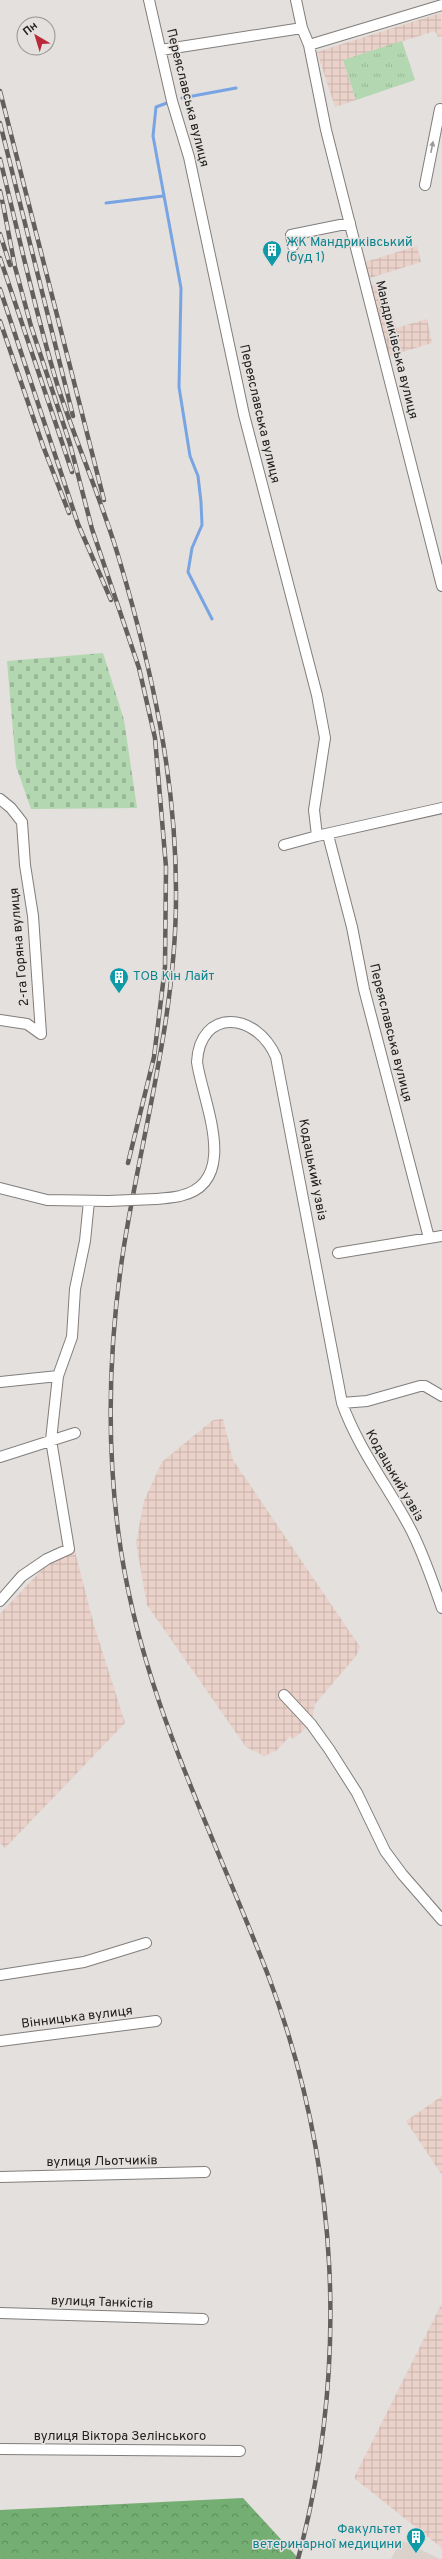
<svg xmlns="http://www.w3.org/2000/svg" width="442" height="2559" font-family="Overpass,sans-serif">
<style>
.built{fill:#dcd2cb}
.industrial{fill:url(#industrial-grid)}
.forest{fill:url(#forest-crowns)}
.cemetery{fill:url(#cemetery-stones)}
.park{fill:url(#park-tufts)}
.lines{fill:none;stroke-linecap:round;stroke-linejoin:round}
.stream{stroke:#79a4e3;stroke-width:3}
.minor-casing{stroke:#817e7c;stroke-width:12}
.minor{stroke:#fff;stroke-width:10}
.rail-casing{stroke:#62605e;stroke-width:4.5}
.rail{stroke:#e3e0dd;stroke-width:3;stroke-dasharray:9;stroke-linecap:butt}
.minor-bridge-casing{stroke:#817e7c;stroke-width:12;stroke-linecap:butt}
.minor-bridge{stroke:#fff;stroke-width:10}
.oneway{fill:#9b9b9a}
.labels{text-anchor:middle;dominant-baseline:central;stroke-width:3;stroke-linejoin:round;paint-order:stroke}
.street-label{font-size:13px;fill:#21201f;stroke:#e3e0dd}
.culture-label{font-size:13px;fill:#0d838f;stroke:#e3e0dd;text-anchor:start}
</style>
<defs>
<pattern id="industrial-grid" width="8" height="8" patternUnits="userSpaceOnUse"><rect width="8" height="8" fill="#ead1c9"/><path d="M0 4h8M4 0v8" fill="none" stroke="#c8b3ac"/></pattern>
<pattern id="forest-crowns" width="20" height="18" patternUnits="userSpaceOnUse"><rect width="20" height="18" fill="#75ae72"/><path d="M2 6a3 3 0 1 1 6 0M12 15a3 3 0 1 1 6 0" fill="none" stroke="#608d5d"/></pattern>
<pattern id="cemetery-stones" width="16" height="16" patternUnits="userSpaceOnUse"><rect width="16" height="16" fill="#b3d7b0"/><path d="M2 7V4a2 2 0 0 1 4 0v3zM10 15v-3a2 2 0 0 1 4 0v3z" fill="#9ab897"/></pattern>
<pattern id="park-tufts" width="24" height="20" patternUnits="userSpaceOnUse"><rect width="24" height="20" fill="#b3d7b0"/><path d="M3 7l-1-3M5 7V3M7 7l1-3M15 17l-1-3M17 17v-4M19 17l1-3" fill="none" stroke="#9ab897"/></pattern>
</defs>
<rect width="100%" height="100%" fill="#e3e0dd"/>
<path class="built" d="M 401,2540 L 440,2559 L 391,2559 Z"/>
<path class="industrial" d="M 441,13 L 442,36 L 438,37 L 435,31 L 343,60 L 356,100 L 335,107 L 317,52 Z
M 417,246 L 421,262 L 370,278 L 365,262 Z
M 383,283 L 396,328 L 427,319 L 432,343 L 389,356 L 371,286 Z
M 223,1419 L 233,1460 L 360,1647 L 356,1656 L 315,1704 L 311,1724 L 293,1739 L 290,1736 L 276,1751 L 264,1756 L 246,1747 L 147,1605 L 136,1543 L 144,1501 L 162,1462 L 213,1420 Z
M 74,1548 L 94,1625 L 125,1723 L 5,1848 L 0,1843 L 0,1614 L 54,1557 Z
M 442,2096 L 442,2175 L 406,2121 Z
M 442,2303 L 442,2548 L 354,2478 Z"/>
<path class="forest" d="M 243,2498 L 299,2559 L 0,2559 L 0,2510 Z"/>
<path class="cemetery" d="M 103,653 L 124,720 L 137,808 L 31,809 L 16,766 L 7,661 Z"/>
<path class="park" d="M 402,41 L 415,80 L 356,100 L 343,60 Z"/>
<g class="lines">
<path class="stream" d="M 182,98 L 236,88
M 167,103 L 156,107 L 153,136 L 181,288 L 179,387 L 190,456 L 198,476 L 201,502 L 202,525 L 192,548 L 188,572 L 212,619
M 106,203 L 163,196"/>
<defs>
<path id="minor" d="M 149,0 L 172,101 L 189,157 L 244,415 L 317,695 L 325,738 L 314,810 L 317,836
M 296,0 L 302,28 L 309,45 L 326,130 L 442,586
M 309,45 L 442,5
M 161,50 L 302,28
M 425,185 L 440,109
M 293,246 L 291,235 L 350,223
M 0,799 L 11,808 L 22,822 L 25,865 L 33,916 L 41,1034
M 328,835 L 352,927 L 364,989 L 429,1238
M 284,845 L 317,836 L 442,808
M 0,1020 L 27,1024 L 41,1034
M 0,1188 L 47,1200 L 108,1201
M 156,1199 C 164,1198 172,1198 180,1196 C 242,1182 202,1100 197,1062 C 200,1008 256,1011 276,1057 L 342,1403 C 358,1448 387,1485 409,1526 C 423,1552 432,1580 442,1608
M 338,1253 L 442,1236
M 0,1382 L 58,1376
M 342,1403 L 367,1401 L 420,1386 L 425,1386 L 442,1396
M 0,1457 L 75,1433
M 0,1601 L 22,1576 L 47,1559 L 69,1549 L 51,1440 L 58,1376 L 72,1337 L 75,1289 L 85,1241 L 89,1201
M 284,1695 L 311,1724 L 329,1749 L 357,1793 L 385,1851 L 402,1874 L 442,1920
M 0,1975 L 84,1962 L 146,1943
M 0,2041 L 156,2021
M 0,2177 L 205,2172
M 0,2313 L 203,2319
M 0,2449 L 240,2451"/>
</defs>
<use href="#minor" class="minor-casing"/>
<use href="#minor" class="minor"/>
<defs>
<path id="rail" d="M 0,91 L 104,500
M 0,123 L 73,416
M 0,159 C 19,235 35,312 58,387 C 77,446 103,503 120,562 C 152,670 176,779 176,891 C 177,1012 143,1128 124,1246 C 109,1341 106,1435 118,1530 C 138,1690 211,1827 268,1975 C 339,2163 350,2365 298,2559
M 0,191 L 4,209
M 3,204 L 15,267 L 31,326 L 70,444 L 92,529 L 139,668 L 155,738 L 166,867 L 165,967 L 154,1057 L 128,1163
M 0,234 L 10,265
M 0,258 L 72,472
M 0,289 L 78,524 L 111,600
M 0,321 L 43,446 L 69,513"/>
</defs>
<use href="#rail" class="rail-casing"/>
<use href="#rail" class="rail"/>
<defs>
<path id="minor-bridge" d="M 108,1201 L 156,1199"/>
</defs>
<use href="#minor-bridge" class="minor-bridge-casing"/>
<use href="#minor-bridge" class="minor-bridge"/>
</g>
<defs><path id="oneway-solid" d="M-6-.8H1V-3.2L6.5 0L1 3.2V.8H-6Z"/></defs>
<use class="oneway" href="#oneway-solid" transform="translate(432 147) rotate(-79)"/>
<defs>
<symbol id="building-pin" viewBox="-11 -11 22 30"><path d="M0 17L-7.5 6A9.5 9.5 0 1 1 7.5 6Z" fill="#0f9aa8" stroke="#e3e0dd"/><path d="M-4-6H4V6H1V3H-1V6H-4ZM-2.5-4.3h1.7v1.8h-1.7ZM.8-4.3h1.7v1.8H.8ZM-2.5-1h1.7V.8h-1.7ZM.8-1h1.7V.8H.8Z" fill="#fff"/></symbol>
</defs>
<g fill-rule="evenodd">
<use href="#building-pin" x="261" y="239" width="22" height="30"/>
<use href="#building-pin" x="108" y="966" width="22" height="30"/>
<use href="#building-pin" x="405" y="2526" width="22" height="30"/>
</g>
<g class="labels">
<g class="street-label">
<text transform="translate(187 98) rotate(76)">Переяславська вулиця</text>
<text transform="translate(396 350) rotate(76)">Мандриківська вулиця</text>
<text transform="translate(259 414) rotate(77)">Переяславська вулиця</text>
<text transform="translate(20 947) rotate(-95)">2-га Горяна вулиця</text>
<text transform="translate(390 1033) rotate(76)">Переяславська вулиця</text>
<text transform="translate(312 1170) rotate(79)">Кодацький узвіз</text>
<text transform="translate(394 1476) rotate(60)">Кодацький узвіз</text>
<text transform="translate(77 2018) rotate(-7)">Вінницька вулиця</text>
<text transform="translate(102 2162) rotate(-1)">вулиця Льотчиків</text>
<text transform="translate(102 2303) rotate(2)">вулиця Танкістів</text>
<text x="120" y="2437">вулиця Віктора Зелінського</text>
</g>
<g class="culture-label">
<text x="286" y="243">ЖК Мандриківський<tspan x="286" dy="15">(буд 1)</tspan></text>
<text x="133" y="977">ТОВ Кін Лайт</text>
<text x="402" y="2530" text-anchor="end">Факультет<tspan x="402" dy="15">ветеринарної медицини</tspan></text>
</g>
</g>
<g transform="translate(36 36) rotate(322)"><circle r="19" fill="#e3e0dd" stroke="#959391"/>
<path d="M0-3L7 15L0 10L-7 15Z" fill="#ba2939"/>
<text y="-6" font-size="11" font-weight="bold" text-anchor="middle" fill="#21201f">Пн</text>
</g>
</svg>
